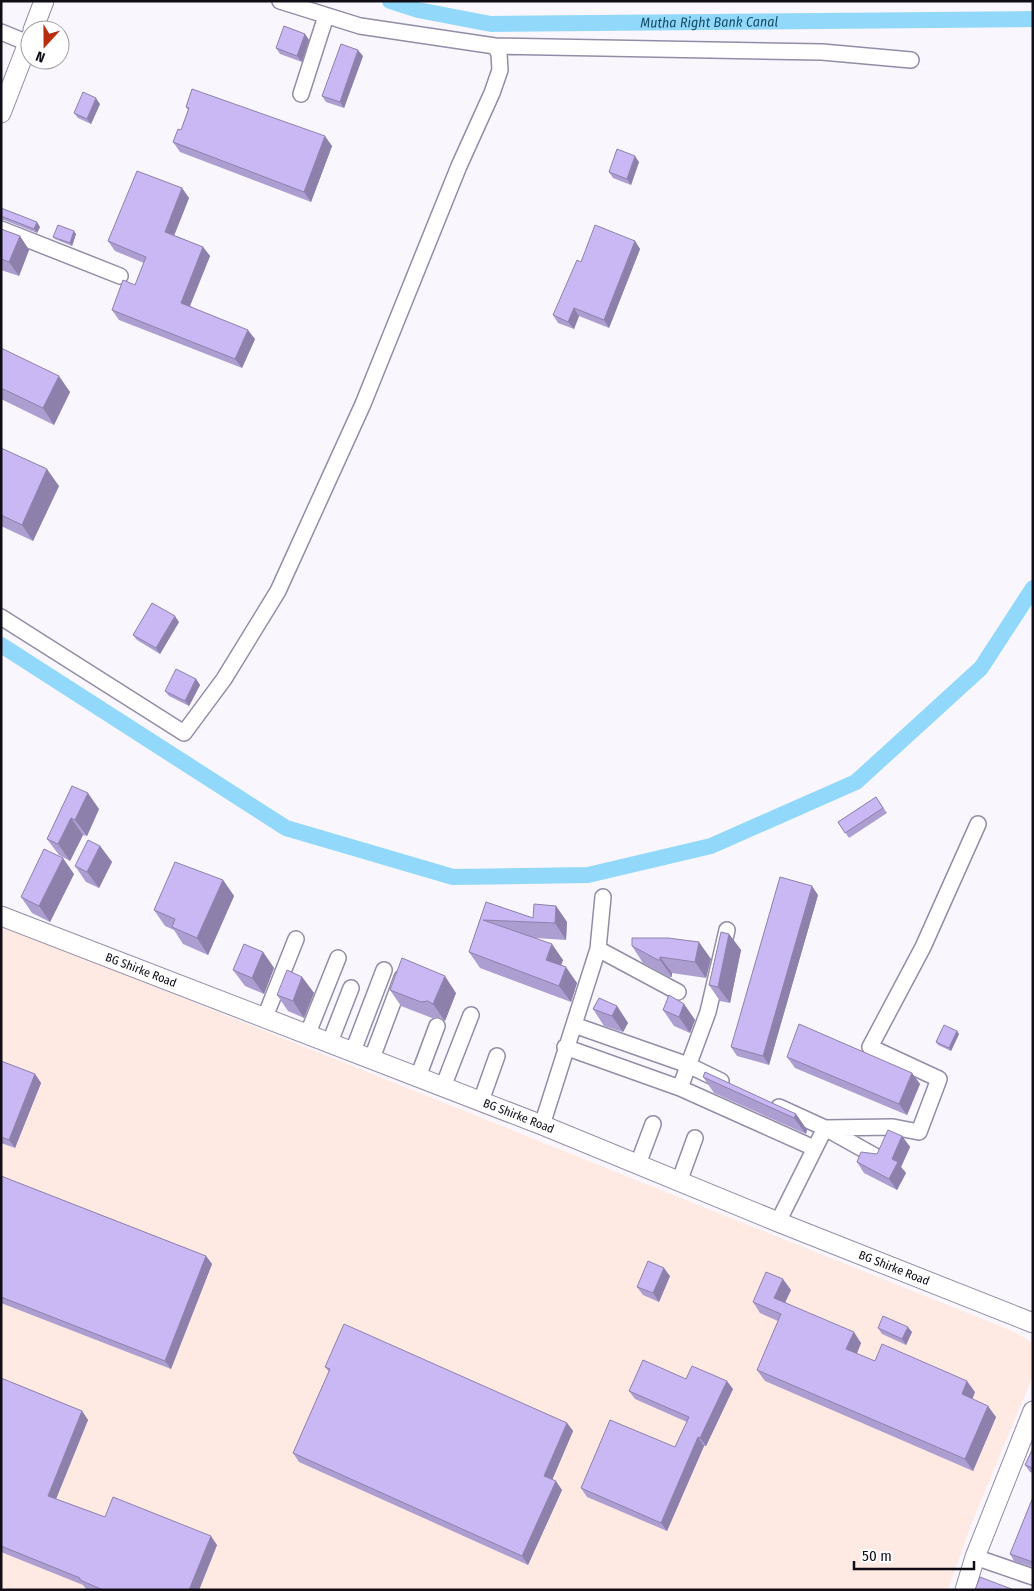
<svg xmlns="http://www.w3.org/2000/svg" width="1034" height="1591" font-family="'Fira Sans Condensed',sans-serif">
<style>
.industrial{fill:#feeae3}
.lines{fill:none;stroke-linecap:round;stroke-linejoin:round}
.canal{stroke:#91d8fb;stroke-width:16}
.minor-casing{stroke:#938ca7;stroke-width:18}
.tertiary-casing{stroke:#938ca7;stroke-width:21}
.minor{stroke:#fff;stroke-width:15}
.tertiary{stroke:#fff;stroke-width:19}
.wall{fill:#ad9ed2}
.shaded-wall{fill:#8d81ab}
.building{fill:#c9b8f4;stroke:#8d81ab}
.labels{text-anchor:middle;dominant-baseline:central;stroke-width:4.5;stroke-linejoin:round;paint-order:stroke}
.street-label{font-size:12px;fill:#100d16;stroke:#fff}
.water-label{font-size:14px;font-style:italic;fill:#144d65;stroke:#fff}
</style>
<rect width="100%" height="100%" fill="#f9f7fd"/>
<path class="industrial" d="M 1,925 L 1010,1330 L 1032,1342 L 1033,1376 L 971,1525 L 948,1590 L 1,1590 Z"/>
<g class="lines">
<g class="canal">
<path id="s1" d="M 390,1 L 418,10 L 491,24 L 1033,19"/>
<path d="M 1,645 L 286,828 L 453,877 L 588,875 L 711,846 L 856,782 L 981,668 L 1033,588"/>
</g>
<defs>
<path id="minor" d="M 280,1 L 360,26 L 495,46 L 822,52 L 911,60
M 1,32 L 28,43
M 301,94 L 326,16
M 1,229 L 120,276
M 1,617 L 184,733 L 224,679 L 278,591 L 363,404 L 459,166 L 492,93 L 500,70 L 499,54 L 495,46
M 603,897 L 598,949 L 678,992
M 265,1017 L 296,939
M 574,1025 L 688,1065 L 721,1081
M 308,1033 L 338,958
M 330,1042 L 351,988
M 565,1047 L 680,1088 L 814,1148
M 353,1051 L 384,970
M 372,1058 L 402,978
M 418,1077 L 437,1026
M 443,1087 L 471,1015
M 680,1088 L 708,1012 L 727,930
M 481,1101 L 497,1056
M 779,1107 L 825,1128 L 875,1156
M 542,1125 L 598,949
M 638,1164 L 653,1124
M 679,1182 L 695,1138
M 778,1222 L 825,1128 L 893,1127 L 919,1132 L 939,1079 L 870,1047 L 923,947 L 978,824
M 975,1557 L 1033,1577"/>
<g id="tertiary">
<path d="M 33,30 L 44,1"/>
<path d="M 1,113 L 30,38"/>
<path id="s2" d="M 1,916 L 542,1125 L 778,1222 L 1033,1323"/>
<path d="M 965,1590 L 975,1557 L 1033,1411"/>
</g>
</defs>
<use href="#minor" class="minor-casing"/>
<use href="#tertiary" class="tertiary-casing"/>
<use href="#minor" class="minor"/>
<use href="#tertiary" class="tertiary"/>
</g>
<path class="wall" d="M 305,34 L 309,40 L 302,62 L 280,54 L 276,48 Z
M 363,56 L 344,108 L 326,102 L 322,96 Z
M 100,104 L 91,124 L 78,118 L 74,113 Z
M 186,107 L 332,146 L 311,202 L 180,152 L 173,142 L 181,130 L 188,110 Z
M 639,162 L 631,185 L 613,178 L 609,172 Z
M 182,188 L 189,198 L 174,235 L 203,247 L 210,256 L 190,306 L 255,339 L 242,368 L 119,320 L 112,310 L 135,285 L 144,263 L 115,251 L 108,241 Z
M 1,208 L 40,227 L 37,233 L 4,220 L 1,221 Z
M 1,229 L 20,236 L 29,250 L 19,276 L 1,270 Z
M 76,234 L 72,246 L 55,239 L 53,237 Z
M 635,241 L 640,249 L 609,328 L 579,316 L 574,329 L 558,323 L 553,315 L 581,262 Z
M 1,348 L 70,392 L 54,425 L 1,399 Z
M 1,448 L 59,486 L 33,541 L 1,526 Z
M 179,622 L 160,654 L 137,640 L 133,635 Z
M 196,679 L 200,685 L 189,706 L 169,696 L 165,691 Z
M 72,786 L 99,809 L 87,836 L 83,835 L 70,861 L 59,855 L 47,839 Z
M 876,797 L 887,813 L 849,838 L 838,822 Z
M 100,846 L 112,862 L 99,888 L 86,882 L 75,866 Z
M 74,874 L 50,922 L 32,913 L 21,897 Z
M 223,880 L 234,896 L 208,955 L 183,944 L 174,930 L 165,926 L 154,910 Z
M 818,895 L 769,1065 L 737,1056 L 731,1047 Z
M 486,902 L 533,918 L 556,906 L 567,922 L 566,940 L 536,938 L 563,960 L 561,965 L 577,983 L 571,1002 L 480,968 L 469,952 Z
M 729,934 L 741,950 L 730,1003 L 720,1001 L 709,985 Z
M 632,946 L 711,959 L 706,978 L 672,973 L 672,977 L 669,977 L 643,963 Z
M 263,952 L 274,968 L 264,994 L 245,986 L 233,970 Z
M 302,977 L 314,993 L 304,1018 L 288,1011 L 277,995 Z
M 390,990 L 456,993 L 445,1021 L 440,1017 L 432,1018 L 401,1006 Z
M 684,1004 L 695,1020 L 690,1033 L 674,1026 L 663,1010 Z
M 617,1006 L 628,1023 L 623,1032 L 604,1026 L 593,1009 Z
M 957,1031 L 959,1034 L 951,1051 L 938,1045 L 936,1042 Z
M 787,1057 L 912,1073 L 920,1084 L 907,1115 L 795,1068 Z
M 1,1061 L 35,1074 L 41,1083 L 15,1148 L 1,1143 Z
M 703,1077 L 796,1114 L 807,1130 L 806,1134 L 714,1093 Z
M 902,1136 L 910,1147 L 901,1167 L 906,1173 L 897,1190 L 864,1173 L 857,1162 L 877,1154 Z
M 1,1176 L 206,1256 L 212,1264 L 171,1369 L 1,1303 Z
M 670,1276 L 659,1302 L 643,1295 L 637,1287 Z
M 791,1290 L 785,1302 L 861,1343 L 857,1354 L 875,1361 L 975,1392 L 972,1399 L 996,1417 L 973,1471 L 765,1381 L 757,1370 L 778,1321 L 760,1313 L 753,1302 Z
M 878,1328 L 912,1332 L 906,1345 L 882,1334 Z
M 325,1367 L 567,1423 L 573,1431 L 552,1480 L 562,1490 L 528,1565 L 299,1462 L 293,1453 L 329,1372 Z
M 1,1378 L 82,1411 L 88,1420 L 56,1499 L 105,1517 L 217,1545 L 199,1590 L 88,1590 L 86,1589 L 83,1585 L 1,1552 Z
M 686,1379 L 733,1389 L 706,1446 L 704,1446 L 667,1531 L 587,1497 L 581,1488 L 675,1447 L 687,1422 L 635,1399 L 629,1391 Z
M 1033,1448 L 1033,1473 L 1030,1472 L 1025,1465 Z
M 1033,1497 L 1033,1567 L 1014,1561 L 1010,1554 Z"/>
<path class="shaded-wall" d="M 305,34 L 309,40 L 302,62 L 297,56 Z
M 358,50 L 363,56 L 344,108 L 340,102 Z
M 96,98 L 100,104 L 91,124 L 87,119 Z
M 325,136 L 332,146 L 311,202 L 304,192 Z
M 635,156 L 639,162 L 631,185 L 627,179 Z
M 182,188 L 189,198 L 172,241 L 165,232 Z
M 37,222 L 40,227 L 37,233 L 34,229 Z
M 74,231 L 76,234 L 72,246 L 70,243 Z
M 20,236 L 29,250 L 19,276 L 9,262 Z
M 635,241 L 640,249 L 609,328 L 604,320 Z
M 203,247 L 210,256 L 187,313 L 181,303 Z
M 574,308 L 579,316 L 574,329 L 568,322 Z
M 248,330 L 255,339 L 242,368 L 235,359 Z
M 59,376 L 70,392 L 54,425 L 43,408 Z
M 47,469 L 59,486 L 33,541 L 22,525 Z
M 175,616 L 179,622 L 160,654 L 156,648 Z
M 196,679 L 200,685 L 189,706 L 185,701 Z
M 88,793 L 99,809 L 87,836 L 75,820 Z
M 71,818 L 83,835 L 70,861 L 58,844 Z
M 100,846 L 112,862 L 99,888 L 87,872 Z
M 63,858 L 74,874 L 50,922 L 39,906 Z
M 223,880 L 234,896 L 208,955 L 197,938 Z
M 812,886 L 818,895 L 769,1065 L 763,1056 Z
M 556,906 L 567,922 L 566,940 L 555,923 Z
M 729,934 L 741,950 L 730,1003 L 718,987 Z
M 699,942 L 711,959 L 706,978 L 695,962 Z
M 552,944 L 563,960 L 557,976 L 546,960 Z
M 263,952 L 274,968 L 264,994 L 252,978 Z
M 660,957 L 672,973 L 672,977 L 660,960 Z
M 566,967 L 577,983 L 571,1002 L 559,986 Z
M 445,976 L 456,993 L 445,1021 L 433,1004 Z
M 302,977 L 314,993 L 304,1018 L 293,1001 Z
M 684,1004 L 695,1020 L 690,1033 L 679,1017 Z
M 617,1006 L 628,1023 L 623,1032 L 612,1016 Z
M 957,1031 L 959,1034 L 951,1051 L 949,1048 Z
M 912,1073 L 920,1084 L 907,1115 L 899,1104 Z
M 35,1074 L 41,1083 L 15,1148 L 9,1140 Z
M 796,1114 L 807,1130 L 806,1134 L 794,1118 Z
M 902,1136 L 910,1147 L 901,1167 L 906,1173 L 897,1190 L 889,1179 L 892,1159 Z
M 206,1256 L 212,1264 L 171,1369 L 165,1361 Z
M 664,1268 L 670,1276 L 659,1302 L 653,1293 Z
M 783,1279 L 791,1290 L 782,1309 L 774,1298 Z
M 908,1327 L 912,1332 L 906,1345 L 902,1339 Z
M 854,1332 L 861,1343 L 854,1360 L 846,1349 Z
M 727,1381 L 733,1389 L 706,1446 L 700,1438 Z
M 967,1381 L 975,1392 L 970,1405 L 962,1394 Z
M 988,1406 L 996,1417 L 973,1471 L 965,1459 Z
M 82,1411 L 88,1420 L 54,1504 L 48,1496 Z
M 567,1423 L 573,1431 L 550,1485 L 544,1476 Z
M 698,1437 L 704,1446 L 667,1531 L 661,1523 Z
M 556,1481 L 562,1490 L 528,1565 L 522,1556 Z
M 211,1536 L 217,1545 L 199,1590 L 189,1590 Z"/>
<path class="building" d="M 284,26 L 305,34 L 297,56 L 276,48 Z
M 341,44 L 358,50 L 340,102 L 322,96 Z
M 192,89 L 325,136 L 304,192 L 173,142 L 178,129 L 181,130 L 189,108 L 186,107 Z
M 83,92 L 96,98 L 87,119 L 74,113 Z
M 617,149 L 635,156 L 627,179 L 609,172 Z
M 137,171 L 182,188 L 165,232 L 203,247 L 181,303 L 248,330 L 235,359 L 112,310 L 123,280 L 135,285 L 146,257 L 108,241 Z
M 1,208 L 37,222 L 34,229 L 1,216 Z
M 58,225 L 74,231 L 70,243 L 53,237 Z
M 595,225 L 635,241 L 604,320 L 574,308 L 568,322 L 553,315 L 577,260 L 581,262 Z
M 1,229 L 20,236 L 9,262 L 1,259 Z
M 1,348 L 59,376 L 43,408 L 1,388 Z
M 1,448 L 47,469 L 22,525 L 1,515 Z
M 152,603 L 175,616 L 156,648 L 133,635 Z
M 176,669 L 196,679 L 185,701 L 165,691 Z
M 72,786 L 88,793 L 75,820 L 71,818 L 58,844 L 47,839 Z
M 876,797 L 883,808 L 845,833 L 838,822 Z
M 88,840 L 100,846 L 87,872 L 75,866 Z
M 44,849 L 63,858 L 39,906 L 21,897 Z
M 175,862 L 223,880 L 197,938 L 172,927 L 175,919 L 154,910 Z
M 780,877 L 812,886 L 763,1056 L 731,1047 Z
M 486,902 L 533,918 L 534,904 L 556,906 L 555,923 L 483,920 L 552,944 L 546,960 L 566,967 L 559,986 L 469,952 Z
M 721,932 L 729,934 L 718,987 L 709,985 Z
M 632,938 L 668,938 L 699,942 L 695,962 L 660,957 L 660,960 L 658,960 L 632,946 Z
M 244,944 L 263,952 L 252,978 L 233,970 Z
M 402,958 L 445,976 L 433,1004 L 428,1001 L 421,1002 L 390,990 Z
M 287,970 L 302,977 L 293,1001 L 277,995 Z
M 669,995 L 684,1004 L 679,1017 L 663,1010 Z
M 599,998 L 617,1006 L 612,1016 L 593,1009 Z
M 799,1024 L 912,1073 L 899,1104 L 787,1057 Z
M 944,1025 L 957,1031 L 949,1048 L 936,1042 Z
M 1,1061 L 35,1074 L 9,1140 L 1,1137 Z
M 705,1072 L 796,1114 L 794,1118 L 703,1077 Z
M 888,1130 L 902,1136 L 892,1159 L 898,1162 L 889,1179 L 857,1162 L 861,1152 L 877,1154 Z
M 1,1176 L 206,1256 L 165,1361 L 1,1297 Z
M 648,1261 L 664,1268 L 653,1293 L 637,1287 Z
M 766,1272 L 783,1279 L 774,1298 L 854,1332 L 846,1349 L 875,1361 L 882,1344 L 967,1381 L 962,1394 L 988,1406 L 965,1459 L 757,1370 L 781,1314 L 753,1302 Z
M 883,1316 L 908,1327 L 902,1339 L 878,1328 Z
M 344,1324 L 567,1423 L 544,1476 L 556,1481 L 522,1556 L 293,1453 L 330,1369 L 325,1367 Z
M 643,1360 L 686,1379 L 692,1366 L 727,1381 L 700,1438 L 698,1437 L 661,1523 L 581,1488 L 610,1420 L 675,1447 L 689,1417 L 629,1391 Z
M 1,1378 L 82,1411 L 48,1496 L 105,1517 L 113,1497 L 211,1536 L 189,1590 L 103,1590 L 80,1580 L 80,1578 L 1,1546 Z
M 1033,1448 L 1033,1468 L 1025,1465 Z
M 1033,1497 L 1033,1562 L 1010,1554 Z
M 980,1577 L 1014,1590 L 975,1590 Z"/>
<g class="labels">
<g class="street-label">
<text stroke="none"><textPath href="#s2" startOffset="150">BG Shirke Road</textPath></text>
<text stroke="none"><textPath href="#s2" startOffset="555">BG Shirke Road</textPath></text>
<text stroke="none"><textPath href="#s2" startOffset="960">BG Shirke Road</textPath></text>
</g>
<g class="water-label">
<text stroke="none"><textPath href="#s1" startOffset="322">Mutha Right Bank Canal</textPath></text>
</g>
</g>
<rect width="1034" height="1591" fill="none" stroke="#100d16" stroke-width="5"/>
<g transform="translate(45 45) rotate(201)"><circle r="24" fill="#ffffff" stroke="#9f9ea2"/>
<path d="M0-4L9 19L0 12L-9 19Z" fill="#b82d0c"/>
<text y="-8" font-size="14" font-weight="bold" text-anchor="middle" fill="#100d16">N</text>
</g>
<path d="M854 1561v8h120v-8" fill="none" stroke="#100d16" stroke-width="2.5"/>
<text x="862" y="1561" font-size="15" fill="#100d16" stroke="#ffffff" stroke-width="4" paint-order="stroke">50 m</text>
</svg>
